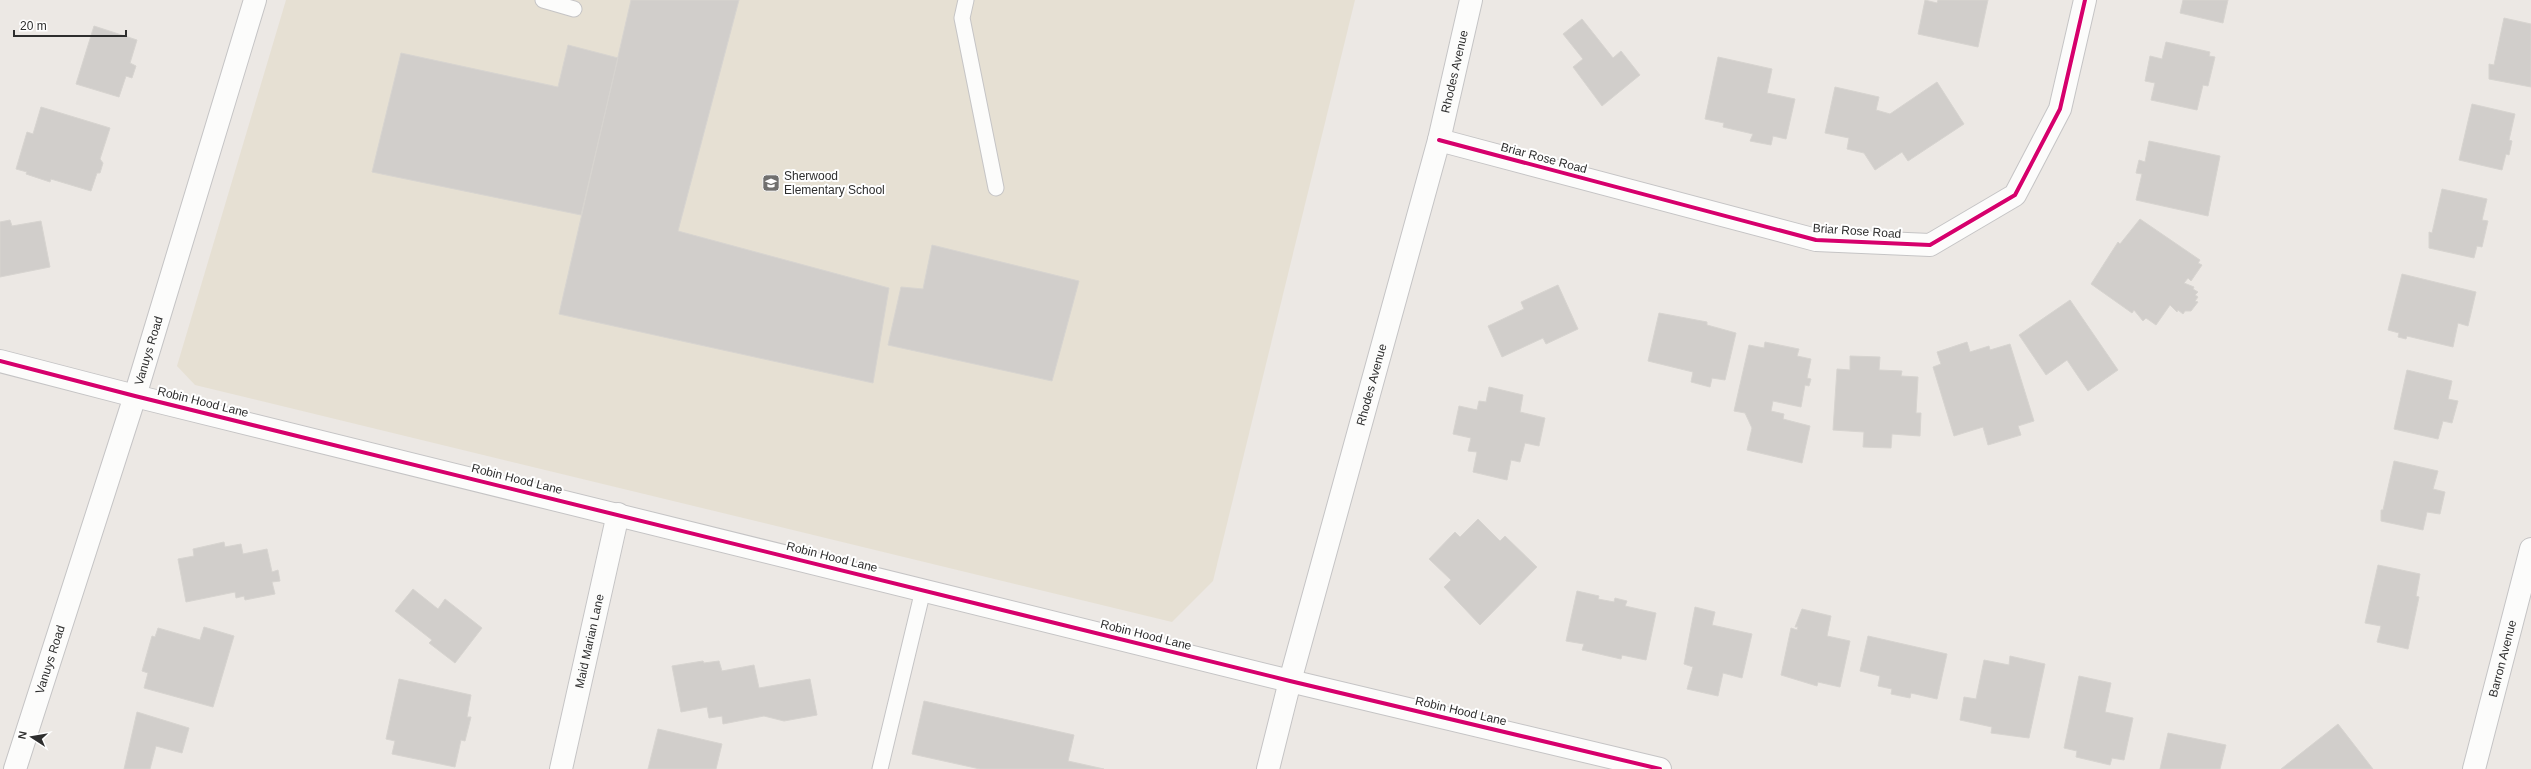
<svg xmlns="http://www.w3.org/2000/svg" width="2531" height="769" font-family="Arial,sans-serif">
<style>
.education{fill:#e6e0d3}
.building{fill:#d1cecb;stroke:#d7d4d0}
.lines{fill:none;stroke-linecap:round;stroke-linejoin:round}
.lane-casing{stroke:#c5c4c5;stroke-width:17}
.street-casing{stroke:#c5c4c5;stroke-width:24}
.secondary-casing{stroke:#c5c4c5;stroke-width:24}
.lane{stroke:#fcfcfb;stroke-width:15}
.street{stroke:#fcfcfb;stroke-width:22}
.secondary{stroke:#fcfcfb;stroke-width:22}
.cycleway-casing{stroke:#fff;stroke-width:6}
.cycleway{stroke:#d6006c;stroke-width:4}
.labels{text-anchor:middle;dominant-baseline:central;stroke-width:4;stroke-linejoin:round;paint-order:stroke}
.street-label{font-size:12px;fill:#2e2e2e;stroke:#fff}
.poi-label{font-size:12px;fill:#2e2e2e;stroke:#fff;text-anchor:start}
</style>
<rect width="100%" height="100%" fill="#ece8e4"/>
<path class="education" d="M 286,0 L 1355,0 L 1213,581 L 1172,622 L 195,385 L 177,366 Z"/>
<path class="building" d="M 631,0 L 739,0 L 678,231 L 889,288 L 873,383 L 559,314 Z
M 1925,0 L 1937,3 L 1938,0 L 1988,0 L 1978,47 L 1918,34 Z
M 2183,0 L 2228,0 L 2223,23 L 2180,13 Z
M 2504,18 L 2531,24 L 2531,87 L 2489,79 L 2489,64 L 2494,65 Z
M 1582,19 L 1613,58 L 1621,51 L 1640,75 L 1602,106 L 1573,67 L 1583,59 L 1563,34 Z
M 94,26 L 137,40 L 130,63 L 136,66 L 132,78 L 126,76 L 119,97 L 76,84 Z
M 2166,42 L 2210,52 L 2209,56 L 2215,57 L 2208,86 L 2203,85 L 2197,110 L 2151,100 L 2155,83 L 2145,81 L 2150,56 L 2162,59 Z
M 568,45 L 618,58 L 581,215 L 372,172 L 401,53 L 558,87 Z
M 1718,57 L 1772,69 L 1767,93 L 1795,99 L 1786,139 L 1773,136 L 1771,145 L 1750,141 L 1753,134 L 1723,127 L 1724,123 L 1705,119 Z
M 1937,82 L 1964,124 L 1908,161 L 1902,152 L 1875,170 L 1864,153 L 1847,149 L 1849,138 L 1825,133 L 1835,87 L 1879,97 L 1876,110 L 1890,114 Z
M 2472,104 L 2515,114 L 2509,140 L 2512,141 L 2509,155 L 2506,154 L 2502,170 L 2459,160 Z
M 41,107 L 110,128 L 100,159 L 103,163 L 100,173 L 97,173 L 91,191 L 51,179 L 50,182 L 26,174 L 27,172 L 16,169 L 27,132 L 33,134 Z
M 2149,141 L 2220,156 L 2208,216 L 2136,200 L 2142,174 L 2136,173 L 2139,160 L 2145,162 Z
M 2442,189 L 2487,199 L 2482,220 L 2488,221 L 2482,247 L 2477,246 L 2474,258 L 2429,248 L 2429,232 L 2432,233 Z
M 2140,219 L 2200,260 L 2198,263 L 2202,265 L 2191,281 L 2188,278 L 2184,283 L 2194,287 L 2193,289 L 2198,292 L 2195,295 L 2198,297 L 2195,301 L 2198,302 L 2191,311 L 2185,311 L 2183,314 L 2178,310 L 2177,312 L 2170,305 L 2156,325 L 2146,318 L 2143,321 L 2134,310 L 2132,313 L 2091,284 L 2118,242 L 2120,244 Z
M 10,220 L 12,226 L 41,221 L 50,267 L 0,277 L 0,222 Z
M 932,245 L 1079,281 L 1052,381 L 888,345 L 901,287 L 923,289 Z
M 2402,274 L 2476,292 L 2468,326 L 2458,323 L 2453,347 L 2407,336 L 2406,339 L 2398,337 L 2399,333 L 2388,330 Z
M 1558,285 L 1578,329 L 1546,344 L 1543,338 L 1502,357 L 1488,326 L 1524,309 L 1521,302 Z
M 2070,300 L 2118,370 L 2088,391 L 2067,360 L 2046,375 L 2019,335 Z
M 1659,313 L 1707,322 L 1707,325 L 1736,333 L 1725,380 L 1712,378 L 1710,387 L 1691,382 L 1693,372 L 1648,361 Z
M 1765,342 L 1799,349 L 1797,356 L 1811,359 L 1807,378 L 1811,379 L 1809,386 L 1805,385 L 1801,407 L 1773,401 L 1771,411 L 1784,414 L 1783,419 L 1810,426 L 1802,463 L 1747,450 L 1752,428 L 1745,413 L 1734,411 L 1749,345 L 1764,348 Z
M 1967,342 L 1970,352 L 1989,346 L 1990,350 L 2010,344 L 2034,421 L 2018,426 L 2021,435 L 1988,445 L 1983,427 L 1954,436 L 1933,367 L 1941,364 L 1937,352 Z
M 1850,356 L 1880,357 L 1879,370 L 1902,371 L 1901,376 L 1918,377 L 1916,413 L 1921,413 L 1920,436 L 1892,434 L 1891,448 L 1863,447 L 1864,432 L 1833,430 L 1837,369 L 1850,370 Z
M 2407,370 L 2452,381 L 2448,399 L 2458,401 L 2452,423 L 2443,421 L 2438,439 L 2394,429 Z
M 1489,387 L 1523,395 L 1520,412 L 1545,418 L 1539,446 L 1525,443 L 1520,462 L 1511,460 L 1507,480 L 1473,472 L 1477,452 L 1468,451 L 1471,438 L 1453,434 L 1459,406 L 1477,410 L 1479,401 L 1486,402 Z
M 2394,461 L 2438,471 L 2433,489 L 2445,492 L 2440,514 L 2427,512 L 2423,530 L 2381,521 L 2381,510 L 2383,510 Z
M 1478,519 L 1500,541 L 1505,536 L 1537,567 L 1480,625 L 1444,587 L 1451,580 L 1429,559 L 1455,532 L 1460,537 Z
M 224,542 L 225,547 L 241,544 L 243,554 L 267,549 L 272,572 L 278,570 L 280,581 L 272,582 L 275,594 L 245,600 L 244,596 L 236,598 L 235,592 L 186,602 L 178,559 L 194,556 L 193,549 Z
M 2378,565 L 2420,574 L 2416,596 L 2419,597 L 2408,649 L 2377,642 L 2381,626 L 2365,623 Z
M 413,589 L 438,609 L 445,599 L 482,628 L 455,663 L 429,643 L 432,640 L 395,611 Z
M 1577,591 L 1599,596 L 1598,599 L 1614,602 L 1615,598 L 1627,601 L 1625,606 L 1656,613 L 1646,660 L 1622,655 L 1621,659 L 1582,650 L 1584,644 L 1566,641 Z
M 1695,607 L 1715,612 L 1712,625 L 1752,634 L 1742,678 L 1723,673 L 1718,696 L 1687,689 L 1693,667 L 1684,664 Z
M 1802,609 L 1831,616 L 1827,636 L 1850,641 L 1840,687 L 1818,682 L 1817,686 L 1781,675 L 1791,628 L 1797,630 L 1798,627 L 1795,627 Z
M 204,627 L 234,636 L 213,707 L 144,688 L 148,673 L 142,671 L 152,636 L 155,637 L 158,628 L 200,640 Z
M 1868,636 L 1947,654 L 1937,699 L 1911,693 L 1910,698 L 1891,694 L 1892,689 L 1878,686 L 1880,676 L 1860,671 Z
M 2010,656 L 2045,664 L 2029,738 L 1991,733 L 1992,727 L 1960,720 L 1964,697 L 1976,699 L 1984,660 L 2009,665 Z
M 703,661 L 704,663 L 719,661 L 722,671 L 754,665 L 759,688 L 810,679 L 817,715 L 784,721 L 764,716 L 723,724 L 722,716 L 709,718 L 707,707 L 681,712 L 672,666 Z
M 2079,676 L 2111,683 L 2105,712 L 2133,718 L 2124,760 L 2112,758 L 2110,765 L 2076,757 L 2077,751 L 2064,748 Z
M 399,679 L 471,695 L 467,717 L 471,717 L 465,741 L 461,740 L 455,767 L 392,754 L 395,741 L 386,739 Z
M 924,701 L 1074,735 L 1068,761 L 1104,769 L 980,769 L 912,754 Z
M 137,712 L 189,728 L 182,753 L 156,746 L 150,769 L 124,769 Z
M 2338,724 L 2373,769 L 2281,769 Z
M 658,729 L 722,744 L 716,769 L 648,769 Z
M 2168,733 L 2226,745 L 2220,769 L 2160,769 Z"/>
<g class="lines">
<defs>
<path id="lane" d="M 543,0 L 574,9
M 966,0 L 962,18 L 996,188
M 880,769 L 923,590"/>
<g id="street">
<path d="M 1439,140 L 1816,240 L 1930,245 L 2015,195 L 2060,109 L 2085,0"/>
<path id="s1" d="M 15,769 L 135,396 L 255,0"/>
<path id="s2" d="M 561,769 L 618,514"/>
<path id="s3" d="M 2474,769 L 2531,549"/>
</g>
<g id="secondary">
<path d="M 0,361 L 135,396 L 1290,681 L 1660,769"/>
<path id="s4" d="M 1268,769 L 1290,681 L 1439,140 L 1471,0"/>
</g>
</defs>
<use href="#lane" class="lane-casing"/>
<use href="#street" class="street-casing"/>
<use href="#secondary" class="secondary-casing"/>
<use href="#lane" class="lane"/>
<use href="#street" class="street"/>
<use href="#secondary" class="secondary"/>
<defs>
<path id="cycleway" d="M 1439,140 L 1816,240 L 1930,245 L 2015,195 L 2060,109 L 2085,0
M 0,361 L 135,396 L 1290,681 L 1660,769"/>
</defs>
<use href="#cycleway" class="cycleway-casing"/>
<use href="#cycleway" class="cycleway"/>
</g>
<defs>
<symbol id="school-square" viewBox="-11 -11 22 22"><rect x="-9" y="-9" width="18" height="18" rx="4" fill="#706f6e" stroke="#fff"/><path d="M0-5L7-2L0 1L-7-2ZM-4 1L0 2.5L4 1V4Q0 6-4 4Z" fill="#fff"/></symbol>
</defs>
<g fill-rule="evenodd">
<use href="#school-square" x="761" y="173" width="20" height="20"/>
</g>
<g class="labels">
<g class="street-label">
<text stroke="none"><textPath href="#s4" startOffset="722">Rhodes Avenue</textPath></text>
<text transform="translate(1544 158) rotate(15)">Briar Rose Road</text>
<text transform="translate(1857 231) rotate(4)">Briar Rose Road</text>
<text stroke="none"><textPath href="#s1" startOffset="439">Vanuys Road</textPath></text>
<text stroke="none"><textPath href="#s4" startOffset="398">Rhodes Avenue</textPath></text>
<text transform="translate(203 402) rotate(14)">Robin Hood Lane</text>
<text transform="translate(517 479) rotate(14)">Robin Hood Lane</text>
<text transform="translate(832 557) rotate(14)">Robin Hood Lane</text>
<text transform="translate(1146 635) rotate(14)">Robin Hood Lane</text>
<text stroke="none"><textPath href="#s2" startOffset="131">Maid Marian Lane</textPath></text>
<text stroke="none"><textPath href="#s3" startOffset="114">Barron Avenue</textPath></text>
<text stroke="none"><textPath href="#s1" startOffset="115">Vanuys Road</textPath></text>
<text transform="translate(1461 711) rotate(13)">Robin Hood Lane</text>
</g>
<g class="poi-label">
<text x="784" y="176">Sherwood<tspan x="784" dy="14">Elementary School</tspan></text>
</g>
</g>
<g transform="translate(32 737) rotate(282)" stroke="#ffffff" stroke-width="3" paint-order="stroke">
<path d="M0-3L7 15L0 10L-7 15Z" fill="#2e2e2e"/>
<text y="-6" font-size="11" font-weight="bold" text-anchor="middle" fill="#2e2e2e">N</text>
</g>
<path d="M14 30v6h112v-6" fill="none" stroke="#2e2e2e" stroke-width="2"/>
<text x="20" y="30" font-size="12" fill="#2e2e2e" stroke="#ffffff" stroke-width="3" paint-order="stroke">20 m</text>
</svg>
